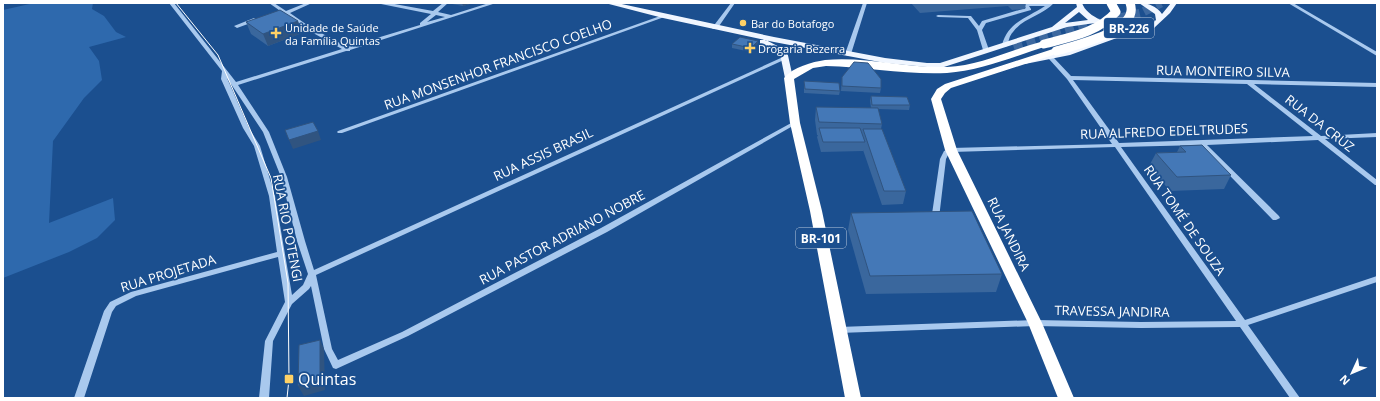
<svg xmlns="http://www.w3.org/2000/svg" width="1380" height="401" font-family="'Open Sans',sans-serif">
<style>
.green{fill:#2e69ad}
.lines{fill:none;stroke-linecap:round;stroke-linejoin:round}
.highway-tunnel{stroke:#3d69a0;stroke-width:9;stroke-dasharray:9 4.5;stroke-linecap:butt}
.minor{fill:#a9c9ee;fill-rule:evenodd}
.major{fill:#f0f6ff;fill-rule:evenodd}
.highway{fill:#fff;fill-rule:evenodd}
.tram{stroke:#fff;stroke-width:1}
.highway-bridge{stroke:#fff;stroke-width:9}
.wall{fill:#3a679d}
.shaded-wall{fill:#305480}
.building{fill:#4478b7;stroke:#305480}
.poi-dot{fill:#ffd166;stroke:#1b4f8f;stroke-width:1.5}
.labels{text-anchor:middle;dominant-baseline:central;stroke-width:3.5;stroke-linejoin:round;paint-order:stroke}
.far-poi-label{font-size:11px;fill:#fff;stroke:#1b4f8f;text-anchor:start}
.shield{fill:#1b4f8f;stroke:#bbcadd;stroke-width:1}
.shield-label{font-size:12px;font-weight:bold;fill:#fff}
.street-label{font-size:13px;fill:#fff;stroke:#1b4f8f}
.near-poi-label{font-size:16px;fill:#fff;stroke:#1b4f8f;text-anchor:start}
</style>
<rect width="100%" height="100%" fill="#1b4f8f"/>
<path class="green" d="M 34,3 L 93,3 L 92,9 L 104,16 L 116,32 L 126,37 L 89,47 L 99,61 L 102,80 L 84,98 L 53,141 L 49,223 L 113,198 L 115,220 L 97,238 L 69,252 L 3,278 L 3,10 Z"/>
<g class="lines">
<path class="highway-tunnel" d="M 1014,48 L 1089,25 L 1141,13 L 1161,3"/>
<path class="minor" d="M 169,3 L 174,3 L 236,82 L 342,49 L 306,29 L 269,3 L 274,3 L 286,11 L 306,3 L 312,3 L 290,13 L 310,27 L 347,47 L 420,25 L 420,23 L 431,14 L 381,4 L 379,3 L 389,3 L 433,11 L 443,3 L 448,3 L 438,12 L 451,15 L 489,3 L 496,3 L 350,50 L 350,51 L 346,51 L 238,85 L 269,132 L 287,177 L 305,241 L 314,270 L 783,57 L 787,57 L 788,58 L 316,275 L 332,349 L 338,360 L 402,332 L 601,228 L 793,122 L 795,121 L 798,123 L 607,232 L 408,336 L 336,369 L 333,368 L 324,349 L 311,286 L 309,289 L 292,304 L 273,341 L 269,398 L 259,398 L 265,341 L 285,302 L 278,257 L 136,296 L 116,306 L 112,312 L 84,398 L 74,398 L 104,311 L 110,302 L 131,292 L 277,252 L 269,196 L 254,146 L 243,128 L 221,79 L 222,71 ZM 436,15 L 445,17 L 427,22 ZM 227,78 L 263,132 L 281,177 L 297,241 L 308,274 L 303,285 L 292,295 L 275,196 L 260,146 L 249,128 Z
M 731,3 L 735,3 L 717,29 L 713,29 L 712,28 Z
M 863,3 L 867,3 L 851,54 L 848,56 L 846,55 L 845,54 Z
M 1054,3 C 1043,15 1023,18 1013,32 C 1009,36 1009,41 1007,46 L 1005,47 L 1002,45 C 1008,22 1027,18 1045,6 L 1029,6 L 1031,9 L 1031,10 L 986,23 L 982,30 L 989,50 L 986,52 L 983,50 L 977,30 L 968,18 L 938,17 L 936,16 L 938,15 L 969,16 L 971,16 L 979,26 L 982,21 L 1026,8 L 1023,5 L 1023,4 Z
M 1288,3 L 1293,3 L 1377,52 L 1377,56 Z
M 663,15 L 667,16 L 342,133 L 338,133 L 337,132 L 338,131 Z
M 254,18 L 257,20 L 256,21 L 237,28 L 234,26 Z
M 1052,57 L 1054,58 L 1071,76 L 1377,83 L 1377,87 L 1254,84 L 1321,136 L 1377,133 L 1377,137 L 1325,139 L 1377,180 L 1377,185 L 1375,185 L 1318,140 L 1207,145 L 1279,216 L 1280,218 L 1276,220 L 1273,220 L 1200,145 L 1121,147 L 1245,320 L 1377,276 L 1377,282 L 1248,325 L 1300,398 L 1290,398 L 1240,327 L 1141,328 L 1035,326 L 839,333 L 836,332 L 835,330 L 836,328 L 839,327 L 1035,320 L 1141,322 L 1236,321 L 1115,147 L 952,152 L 949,153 L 946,159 L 939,218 L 935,221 L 929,221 L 928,219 L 932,217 L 932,214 L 940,159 L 944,151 L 951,148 L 1112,144 L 1067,79 L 1049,59 ZM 1073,80 L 1247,84 L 1313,136 L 1119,143 Z"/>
<path class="major" d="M 605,3 L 617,3 L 774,37 L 885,58 L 927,63 L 940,63 L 1052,27 L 1077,7 L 1076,3 L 1082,3 C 1089,24 1141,35 1156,20 L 1155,14 L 1139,3 C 1147,3 1157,6 1162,14 L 1171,3 L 1177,3 L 1170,13 L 1154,28 L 1136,31 L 1070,55 L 1025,64 L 1021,62 L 1025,60 L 1064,52 L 1126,30 L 1095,23 L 1067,27 L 944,67 L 927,67 L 885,63 L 774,42 L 663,18 ZM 1079,12 L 1088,20 L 1065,23 Z
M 760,40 L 766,40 L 787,51 L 793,78 L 792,80 L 789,80 L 785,78 L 780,54 L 760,44 Z"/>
<path class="highway" d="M 1044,41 L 1049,44 L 1047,46 C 1016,56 980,71 947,73 C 907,75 866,67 826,66 L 813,68 L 794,79 L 800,123 L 822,211 L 861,398 L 845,398 L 810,211 L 790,123 L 784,78 C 793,67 812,62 825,60 C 863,56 907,68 947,67 C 980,66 1012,49 1044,41 Z
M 1056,48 L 1059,49 L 1059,53 L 951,88 L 945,93 L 941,99 L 957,150 L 1042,323 L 1074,398 L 1058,398 L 1028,323 L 945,150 L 931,99 L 937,89 L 945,84 Z"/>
<path class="tram" d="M 176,3 L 218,55 L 271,178 L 288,283 L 289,379 L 287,398"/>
<path class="highway-bridge" d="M 1044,44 C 1070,37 1097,33 1116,12 L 1111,3
M 1056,51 C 1075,45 1141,31 1130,3"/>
</g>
<path class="wall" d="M 452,3 L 473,3 L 463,6 L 452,4 Z
M 911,3 L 1026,3 L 1025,9 L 1012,10 L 1008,6 L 920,13 Z
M 298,21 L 302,33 L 268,46 L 251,34 L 246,22 Z
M 758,41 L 757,45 L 751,52 L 732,48 L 732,44 Z
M 842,77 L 881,88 L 880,93 L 841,91 Z
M 804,81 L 840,91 L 839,95 L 804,93 Z
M 871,96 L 910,105 L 909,110 L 878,109 L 882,124 L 881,129 L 906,191 L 903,204 L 882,205 L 863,150 L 863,151 L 821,152 L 817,137 L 818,135 L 817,135 L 815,120 L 816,107 L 871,108 L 870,101 Z
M 1180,146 L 1231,175 L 1224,189 L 1170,191 L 1149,166 L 1156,153 L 1177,152 Z
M 851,213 L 1002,274 L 996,292 L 866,294 L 848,230 Z"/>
<path class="shaded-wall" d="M 462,3 L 473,3 L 463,6 Z
M 298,21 L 302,33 L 268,46 L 263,34 Z
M 758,41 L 757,45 L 751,52 L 751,48 Z
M 318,131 L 321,140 L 293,149 L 289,140 Z
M 320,340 L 324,349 L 325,390 L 304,396 L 298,386 Z"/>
<path class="building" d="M 280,10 L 298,21 L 263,34 L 246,22 Z
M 740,37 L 758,41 L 751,48 L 732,44 Z
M 854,62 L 868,63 L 881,79 L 881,88 L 842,86 L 842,77 Z
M 804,81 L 839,83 L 840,91 L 805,89 Z
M 871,96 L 907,97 L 910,105 L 872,105 Z
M 816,107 L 878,108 L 882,124 L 819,122 Z
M 313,122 L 318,131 L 289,140 L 285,130 Z
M 819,128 L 860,128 L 865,142 L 823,142 Z
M 863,129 L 882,129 L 906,191 L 884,191 Z
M 1202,145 L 1231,175 L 1177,177 L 1156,153 L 1186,152 L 1180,146 Z
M 972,211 L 1002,274 L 870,276 L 851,213 Z
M 320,340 L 320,380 L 298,386 L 299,345 Z"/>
<g class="poi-dot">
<circle cx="743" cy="23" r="4"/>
<path d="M274 27h4v4h4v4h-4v4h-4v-4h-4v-4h4z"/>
<path d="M748 42h4v4h4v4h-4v4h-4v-4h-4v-4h4z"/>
<rect x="284" y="374" width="10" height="10" rx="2"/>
</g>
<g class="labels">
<g class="far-poi-label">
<text x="751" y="23">Bar do Botafogo</text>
<text x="285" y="27">Unidade de Saúde<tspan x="285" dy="13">da Família Quintas</tspan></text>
<text x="758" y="48">Drogaria Bezerra</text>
</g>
<g class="shield">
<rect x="1104" y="18" width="50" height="20" rx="3"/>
<rect x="796" y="228" width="50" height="20" rx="3"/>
</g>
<g class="shield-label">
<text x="1129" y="28">BR-226</text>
<text x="821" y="238">BR-101</text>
</g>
<g class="street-label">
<text transform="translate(498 64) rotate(-20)">RUA MONSENHOR FRANCISCO COELHO</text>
<text transform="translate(1223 71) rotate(1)">RUA MONTEIRO SILVA</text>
<text transform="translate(1320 123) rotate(38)">RUA DA CRUZ</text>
<text transform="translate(1164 131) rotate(-2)">RUA ALFREDO EDELTRUDES</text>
<text transform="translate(543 154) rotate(-25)">RUA ASSIS BRASIL</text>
<text transform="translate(1185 220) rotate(55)">RUA TOMÉ DE SOUZA</text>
<text transform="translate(288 228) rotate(79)">RUA RIO POTENGI</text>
<text transform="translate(1009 234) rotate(64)">RUA JANDIRA</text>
<text transform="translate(562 237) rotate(-28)">RUA PASTOR ADRIANO NOBRE</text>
<text transform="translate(168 273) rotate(-17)">RUA PROJETADA</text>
<text transform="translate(1112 311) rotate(1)">TRAVESSA JANDIRA</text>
</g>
<g class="near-poi-label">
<text x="298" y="379">Quintas</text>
</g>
</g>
<rect width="1380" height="401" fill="none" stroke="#ffffff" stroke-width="8"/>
<g transform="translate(1352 373) rotate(226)" stroke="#1b4f8f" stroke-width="3" paint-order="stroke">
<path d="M0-3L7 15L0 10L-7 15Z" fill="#ffffff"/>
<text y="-6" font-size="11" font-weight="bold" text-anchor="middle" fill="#ffffff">N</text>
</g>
</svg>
